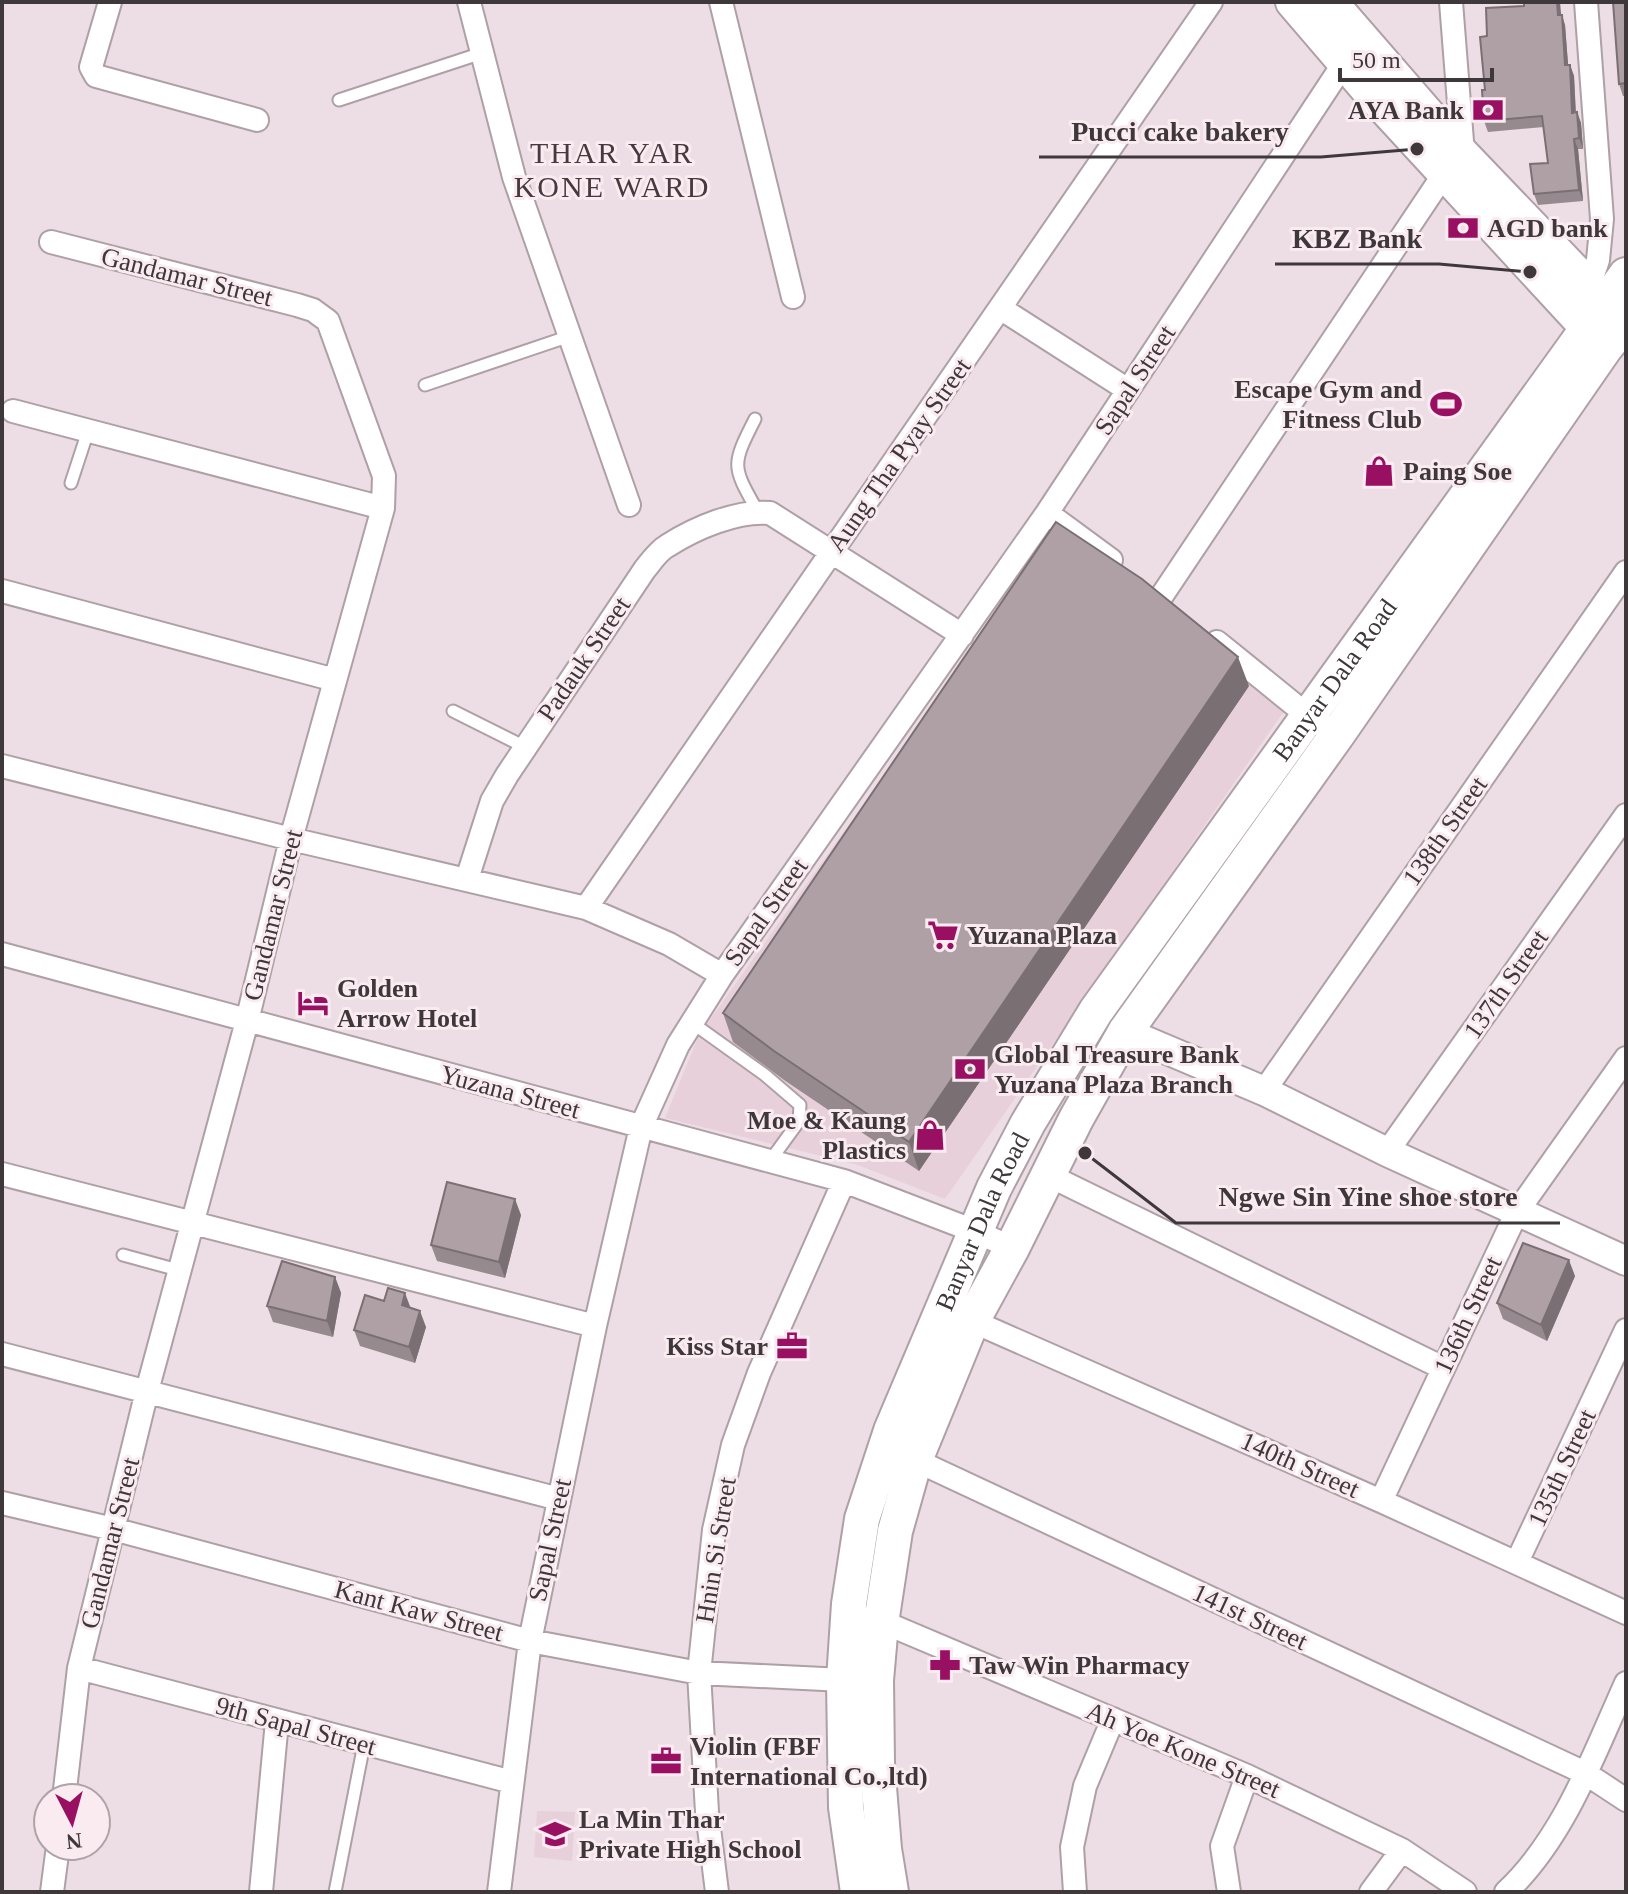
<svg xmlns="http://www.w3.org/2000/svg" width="1628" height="1894" font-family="Georgia,serif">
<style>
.built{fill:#e8d0da}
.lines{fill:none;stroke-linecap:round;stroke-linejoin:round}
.service-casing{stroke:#aea0a6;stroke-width:15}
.minor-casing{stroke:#aea0a6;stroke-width:26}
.tertiary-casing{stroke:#aea0a6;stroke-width:32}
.secondary-casing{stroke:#aea0a6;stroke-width:36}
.primary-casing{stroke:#aea0a6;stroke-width:38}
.service{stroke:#fff;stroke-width:11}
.minor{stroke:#fff;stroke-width:22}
.tertiary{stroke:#fff;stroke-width:28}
.secondary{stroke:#fff;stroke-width:32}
.primary{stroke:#fff;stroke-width:34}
.wall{fill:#968a8f}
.shaded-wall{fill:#7a7074}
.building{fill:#afa0a6;stroke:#7a7074;stroke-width:2}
.labels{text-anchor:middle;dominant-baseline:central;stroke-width:6;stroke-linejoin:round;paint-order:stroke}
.poi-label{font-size:26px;font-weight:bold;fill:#3e383b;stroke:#faebf1;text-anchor:start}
.street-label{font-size:26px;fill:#3e383b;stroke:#faebf1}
.quarter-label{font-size:30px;letter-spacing:2px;fill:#463a3f;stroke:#faebf1}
.leader{fill:none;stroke:#3e383b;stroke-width:3}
.callout-dot{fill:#3e383b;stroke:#faebf1;stroke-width:3}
.callout-label{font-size:28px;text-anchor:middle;font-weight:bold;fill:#3e383b;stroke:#faebf1;stroke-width:6;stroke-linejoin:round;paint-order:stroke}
</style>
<rect width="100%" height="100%" fill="#eddde4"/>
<path class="built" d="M 1056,534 L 1296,694 L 945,1199 L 858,1165 L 665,1118 L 699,1035 Z
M 537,1811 L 575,1812 L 572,1861 L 534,1857 Z"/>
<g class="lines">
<defs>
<path id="service" d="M 339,100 L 482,53
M 425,385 L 570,336
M 755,419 C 731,466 732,466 758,512
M 71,483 L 88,431
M 453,711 L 525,747
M 691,1022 L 765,1075 L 800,1105 L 799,1121 L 770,1161
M 123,1255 L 178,1270
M 335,1892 L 364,1744"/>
<path id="minor" d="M 110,2 L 91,67 L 96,76 L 257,120
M 469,2 L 514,177 L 629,505
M 721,2 L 793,297
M 1451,2 L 1463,154
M 1586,2 L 1602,219 L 1598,260 L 1590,284
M 51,242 L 297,305 L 313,310 L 328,321 L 384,476 L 383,508 L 291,839 L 247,1021 L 147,1391 L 79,1668 L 64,1798
M 1000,308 L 1128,390
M 13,411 L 383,508
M 1047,513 L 1111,560
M 2,591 L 335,680
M 1161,597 L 1444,174
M 1217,642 L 1307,715 L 1337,735
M 2,766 L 291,839 L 586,908 L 669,944 L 722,975
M 467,879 L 492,801 L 507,775 L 645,569 C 651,562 658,551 667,546 C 695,528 737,510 770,513 L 962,635
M 586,908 L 1211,2
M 2,954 L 844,1181 L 977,1232 L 1012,1248
M 1264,1091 L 1626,572
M 1387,1152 L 1626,815
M 2,1174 L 595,1326
M 1048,1175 L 1443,1368
M 972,1321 L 1381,1501 L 1626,1613
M 2,1354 L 559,1499
M 915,1460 L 1585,1773 L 1626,1800
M 1381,1501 L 1517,1212 L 1626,1058
M 2,1503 L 113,1529 L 530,1641 L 699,1673 L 844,1680
M 1517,1562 L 1626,1330
M 871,1617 L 1247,1776 L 1402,1850 L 1465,1892
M 79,1668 L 512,1782
M 52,1892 L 58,1846
M 261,1892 L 277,1721
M 499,1892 L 530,1641 L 595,1326 L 641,1127 L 678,1045 L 722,975 L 1047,513 L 1344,63
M 717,1892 L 707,1812 L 699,1673 L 714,1530 L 733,1445 L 759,1373 L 844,1181
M 1075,1892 L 1072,1847 L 1085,1786 L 1113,1719
M 1229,1892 L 1222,1846 L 1247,1776
M 1371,1892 L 1402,1850
M 1506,1892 C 1564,1838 1594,1754 1626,1683"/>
<path id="tertiary" d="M 1125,1032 L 1264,1091 L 1387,1152 L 1626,1261"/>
<path id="secondary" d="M 1292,2 L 1370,93 L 1605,348
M 1331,2 L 1463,154 L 1623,321"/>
<g id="primary">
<path id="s1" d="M 858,1892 L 846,1807 L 844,1680 L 849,1604 L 862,1519 L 891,1431 L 994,1188 L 1028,1123 L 1096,1011 L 1626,275"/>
<path d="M 891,1892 L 884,1849 L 877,1763 L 876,1680 L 881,1623 L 895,1531 L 915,1460 L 972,1321 L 1012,1248 L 1076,1119 L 1125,1032 L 1337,735 L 1605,348 L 1626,322"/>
</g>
</defs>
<use href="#service" class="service-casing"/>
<use href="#minor" class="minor-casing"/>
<use href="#tertiary" class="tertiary-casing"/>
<use href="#secondary" class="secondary-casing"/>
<use href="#primary" class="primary-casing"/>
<use href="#service" class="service"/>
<use href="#minor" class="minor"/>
<use href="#tertiary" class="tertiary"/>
<use href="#secondary" class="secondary"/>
<use href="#primary" class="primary"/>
</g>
<path class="wall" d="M 1626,2 L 1626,96 L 1623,96 L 1619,84 Z
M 1561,15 L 1565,25 L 1568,65 L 1570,65 L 1574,76 L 1576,112 L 1577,112 L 1581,123 L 1583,149 L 1578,149 L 1583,201 L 1538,205 L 1534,194 L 1548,163 L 1544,127 L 1488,132 L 1484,121 L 1487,36 Z
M 1249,686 L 919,1171 L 784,1080 L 733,1042 L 723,1013 Z
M 521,1215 L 505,1278 L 437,1261 L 431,1245 Z
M 1575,1276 L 1547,1341 L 1503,1319 L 1497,1303 Z
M 335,1277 L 341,1293 L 333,1337 L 273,1322 L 267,1306 Z
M 411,1308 L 426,1327 L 415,1363 L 360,1346 L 354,1330 Z"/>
<path class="shaded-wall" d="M 1557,2 L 1560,2 L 1562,25 L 1562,15 L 1565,25 L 1569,76 L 1565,65 Z
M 1570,65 L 1574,76 L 1576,123 L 1572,113 Z
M 1577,112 L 1581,123 L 1583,149 L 1579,138 Z
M 1574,139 L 1578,149 L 1583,201 L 1579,190 Z
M 1238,657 L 1249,686 L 919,1171 L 909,1142 Z
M 515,1199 L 521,1215 L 505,1278 L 499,1262 Z
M 1569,1260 L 1575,1276 L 1547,1341 L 1541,1325 Z
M 335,1277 L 341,1293 L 333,1337 L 327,1321 Z
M 405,1293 L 411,1309 L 402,1305 Z
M 420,1311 L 426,1327 L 415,1363 L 409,1347 Z"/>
<path class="building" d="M 1524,2 L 1557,2 L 1558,15 L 1562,15 L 1565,65 L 1570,65 L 1572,113 L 1577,112 L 1579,138 L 1574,139 L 1579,190 L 1534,194 L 1530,164 L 1548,163 L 1542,116 L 1484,121 L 1482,90 L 1485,90 L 1480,37 L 1487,36 L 1486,8 L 1524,6 Z
M 1613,2 L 1626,2 L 1626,84 L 1626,83 L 1619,84 Z
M 1056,522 L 1142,579 L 1238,657 L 909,1142 L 774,1051 L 723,1013 Z
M 447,1182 L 515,1199 L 499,1262 L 431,1245 Z
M 1523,1243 L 1569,1260 L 1541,1325 L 1497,1303 Z
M 282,1261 L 335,1277 L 327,1321 L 267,1306 Z
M 388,1288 L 405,1293 L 402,1305 L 420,1311 L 409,1347 L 354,1330 L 365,1295 L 384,1301 Z"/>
<defs>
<symbol id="bank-bare" viewBox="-9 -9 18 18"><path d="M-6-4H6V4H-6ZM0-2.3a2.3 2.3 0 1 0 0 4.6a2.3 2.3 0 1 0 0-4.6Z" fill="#991063" stroke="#faebf1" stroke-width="2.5" paint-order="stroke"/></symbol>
<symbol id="stadium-bare" viewBox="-9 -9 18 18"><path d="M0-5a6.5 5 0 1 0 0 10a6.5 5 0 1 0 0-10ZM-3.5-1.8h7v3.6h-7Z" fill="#991063" stroke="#faebf1" stroke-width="2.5" paint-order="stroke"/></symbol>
<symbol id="shop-bare" viewBox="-9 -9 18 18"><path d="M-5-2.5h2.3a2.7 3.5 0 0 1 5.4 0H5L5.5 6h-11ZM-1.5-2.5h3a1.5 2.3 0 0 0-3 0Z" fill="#991063" stroke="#faebf1" stroke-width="2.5" paint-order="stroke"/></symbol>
<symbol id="supermarket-bare" viewBox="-9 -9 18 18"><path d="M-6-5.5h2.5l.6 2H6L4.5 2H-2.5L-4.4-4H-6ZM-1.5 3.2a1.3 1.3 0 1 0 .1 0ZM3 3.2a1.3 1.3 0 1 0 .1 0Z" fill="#991063" stroke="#faebf1" stroke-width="2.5" paint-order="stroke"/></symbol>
<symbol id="hotel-bare" viewBox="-9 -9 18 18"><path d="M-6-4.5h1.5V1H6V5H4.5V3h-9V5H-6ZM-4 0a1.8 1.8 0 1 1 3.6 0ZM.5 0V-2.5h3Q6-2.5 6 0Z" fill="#991063" stroke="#faebf1" stroke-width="2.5" paint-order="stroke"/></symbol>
<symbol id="office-bare" viewBox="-9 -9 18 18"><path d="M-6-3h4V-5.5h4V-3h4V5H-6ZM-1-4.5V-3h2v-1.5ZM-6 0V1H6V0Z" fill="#991063" stroke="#faebf1" stroke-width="2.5" paint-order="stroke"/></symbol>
<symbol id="pharmacy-bare" viewBox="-9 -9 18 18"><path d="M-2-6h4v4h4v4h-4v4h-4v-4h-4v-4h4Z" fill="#991063" stroke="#faebf1" stroke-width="2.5" paint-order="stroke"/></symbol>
<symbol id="school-bare" viewBox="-9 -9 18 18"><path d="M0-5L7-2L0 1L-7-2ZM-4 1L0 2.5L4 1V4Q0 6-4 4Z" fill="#991063" stroke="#faebf1" stroke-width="2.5" paint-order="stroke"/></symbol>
</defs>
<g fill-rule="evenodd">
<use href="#bank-bare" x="1466" y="88" width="44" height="44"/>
<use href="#bank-bare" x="1441" y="206" width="44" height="44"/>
<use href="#stadium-bare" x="1424" y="382" width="44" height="44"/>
<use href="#shop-bare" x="1357" y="449" width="44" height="44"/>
<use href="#supermarket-bare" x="921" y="913" width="44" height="44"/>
<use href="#hotel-bare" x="291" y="981" width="44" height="44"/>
<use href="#bank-bare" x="948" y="1047" width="44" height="44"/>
<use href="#shop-bare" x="908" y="1113" width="44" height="44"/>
<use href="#office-bare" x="770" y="1324" width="44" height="44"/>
<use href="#pharmacy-bare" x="923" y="1643" width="44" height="44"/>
<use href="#office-bare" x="644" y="1739" width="44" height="44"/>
<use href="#school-bare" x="533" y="1812" width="44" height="44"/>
</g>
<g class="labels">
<g class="poi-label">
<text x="1464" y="110" text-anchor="end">AYA Bank</text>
<text x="1487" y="228">AGD bank</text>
<text x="1422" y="389" text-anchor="end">Escape Gym and<tspan x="1422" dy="30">Fitness Club</tspan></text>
<text x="1403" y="471">Paing Soe</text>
<text x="967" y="935">Yuzana Plaza</text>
<text x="337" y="988">Golden<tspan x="337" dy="30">Arrow Hotel</tspan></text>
<text x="994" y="1054">Global Treasure Bank<tspan x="994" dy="30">Yuzana Plaza Branch</tspan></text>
<text x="906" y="1120" text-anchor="end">Moe &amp; Kaung<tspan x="906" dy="30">Plastics</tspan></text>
<text x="768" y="1346" text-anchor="end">Kiss Star</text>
<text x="969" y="1665">Taw Win Pharmacy</text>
<text x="690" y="1746">Violin (FBF<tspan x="690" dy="30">International Co.,ltd)</tspan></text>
<text x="579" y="1819">La Min Thar<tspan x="579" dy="30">Private High School</tspan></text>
</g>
<g class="street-label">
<text transform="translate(187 277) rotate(14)">Gandamar Street</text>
<text transform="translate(1135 380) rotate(-57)">Sapal Street</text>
<text transform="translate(899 455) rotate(-55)">Aung Tha Pyay Street</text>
<text transform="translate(584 659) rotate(-56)">Padauk Street</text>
<text stroke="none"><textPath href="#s1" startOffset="1344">Banyar Dala Road</textPath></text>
<text transform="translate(1445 831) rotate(-55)">138th Street</text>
<text transform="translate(766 912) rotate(-55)">Sapal Street</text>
<text transform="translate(273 915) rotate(-76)">Gandamar Street</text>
<text transform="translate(1506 984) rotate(-55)">137th Street</text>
<text transform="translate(510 1092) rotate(15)">Yuzana Street</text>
<text stroke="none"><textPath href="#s1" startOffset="696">Banyar Dala Road</textPath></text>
<text transform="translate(1468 1315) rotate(-65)">136th Street</text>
<text transform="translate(1300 1465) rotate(24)">140th Street</text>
<text transform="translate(1562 1468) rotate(-65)">135th Street</text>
<text transform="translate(550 1540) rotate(-78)">Sapal Street</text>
<text transform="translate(110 1543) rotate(-76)">Gandamar Street</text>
<text transform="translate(716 1550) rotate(-81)">Hnin Si Street</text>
<text transform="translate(419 1611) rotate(15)">Kant Kaw Street</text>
<text transform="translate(1250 1617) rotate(25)">141st Street</text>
<text transform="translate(296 1726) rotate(15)">9th Sapal Street</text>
<text transform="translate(1183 1750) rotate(23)">Ah Yoe Kone Street</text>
</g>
<g class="quarter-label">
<text x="612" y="152">THAR YAR<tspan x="612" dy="34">KONE WARD</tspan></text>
</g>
</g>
<path class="leader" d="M1417 149L1321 157H1039M1530 272L1439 264H1275M1085 1153L1176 1223H1560"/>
<g class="callout-dot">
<circle cx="1417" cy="149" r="8"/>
<circle cx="1530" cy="272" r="8"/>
<circle cx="1085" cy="1153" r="8"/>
</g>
<g class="callout-label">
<text x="1180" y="141">Pucci cake bakery</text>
<text x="1357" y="248">KBZ Bank</text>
<text x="1368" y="1206">Ngwe Sin Yine shoe store</text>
</g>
<rect width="1628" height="1894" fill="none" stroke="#3e383b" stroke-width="8"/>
<g transform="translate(72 1822) rotate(174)"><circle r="38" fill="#faebf1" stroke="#afa3a8" stroke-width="2"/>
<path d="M0-6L14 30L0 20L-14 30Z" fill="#991063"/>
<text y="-12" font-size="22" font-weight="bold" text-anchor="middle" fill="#3e383b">N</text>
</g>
<path d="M1340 68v12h152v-12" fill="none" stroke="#3e383b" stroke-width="4"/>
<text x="1352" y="68" font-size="24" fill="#3e383b" stroke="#faebf1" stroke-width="6" paint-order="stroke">50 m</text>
</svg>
